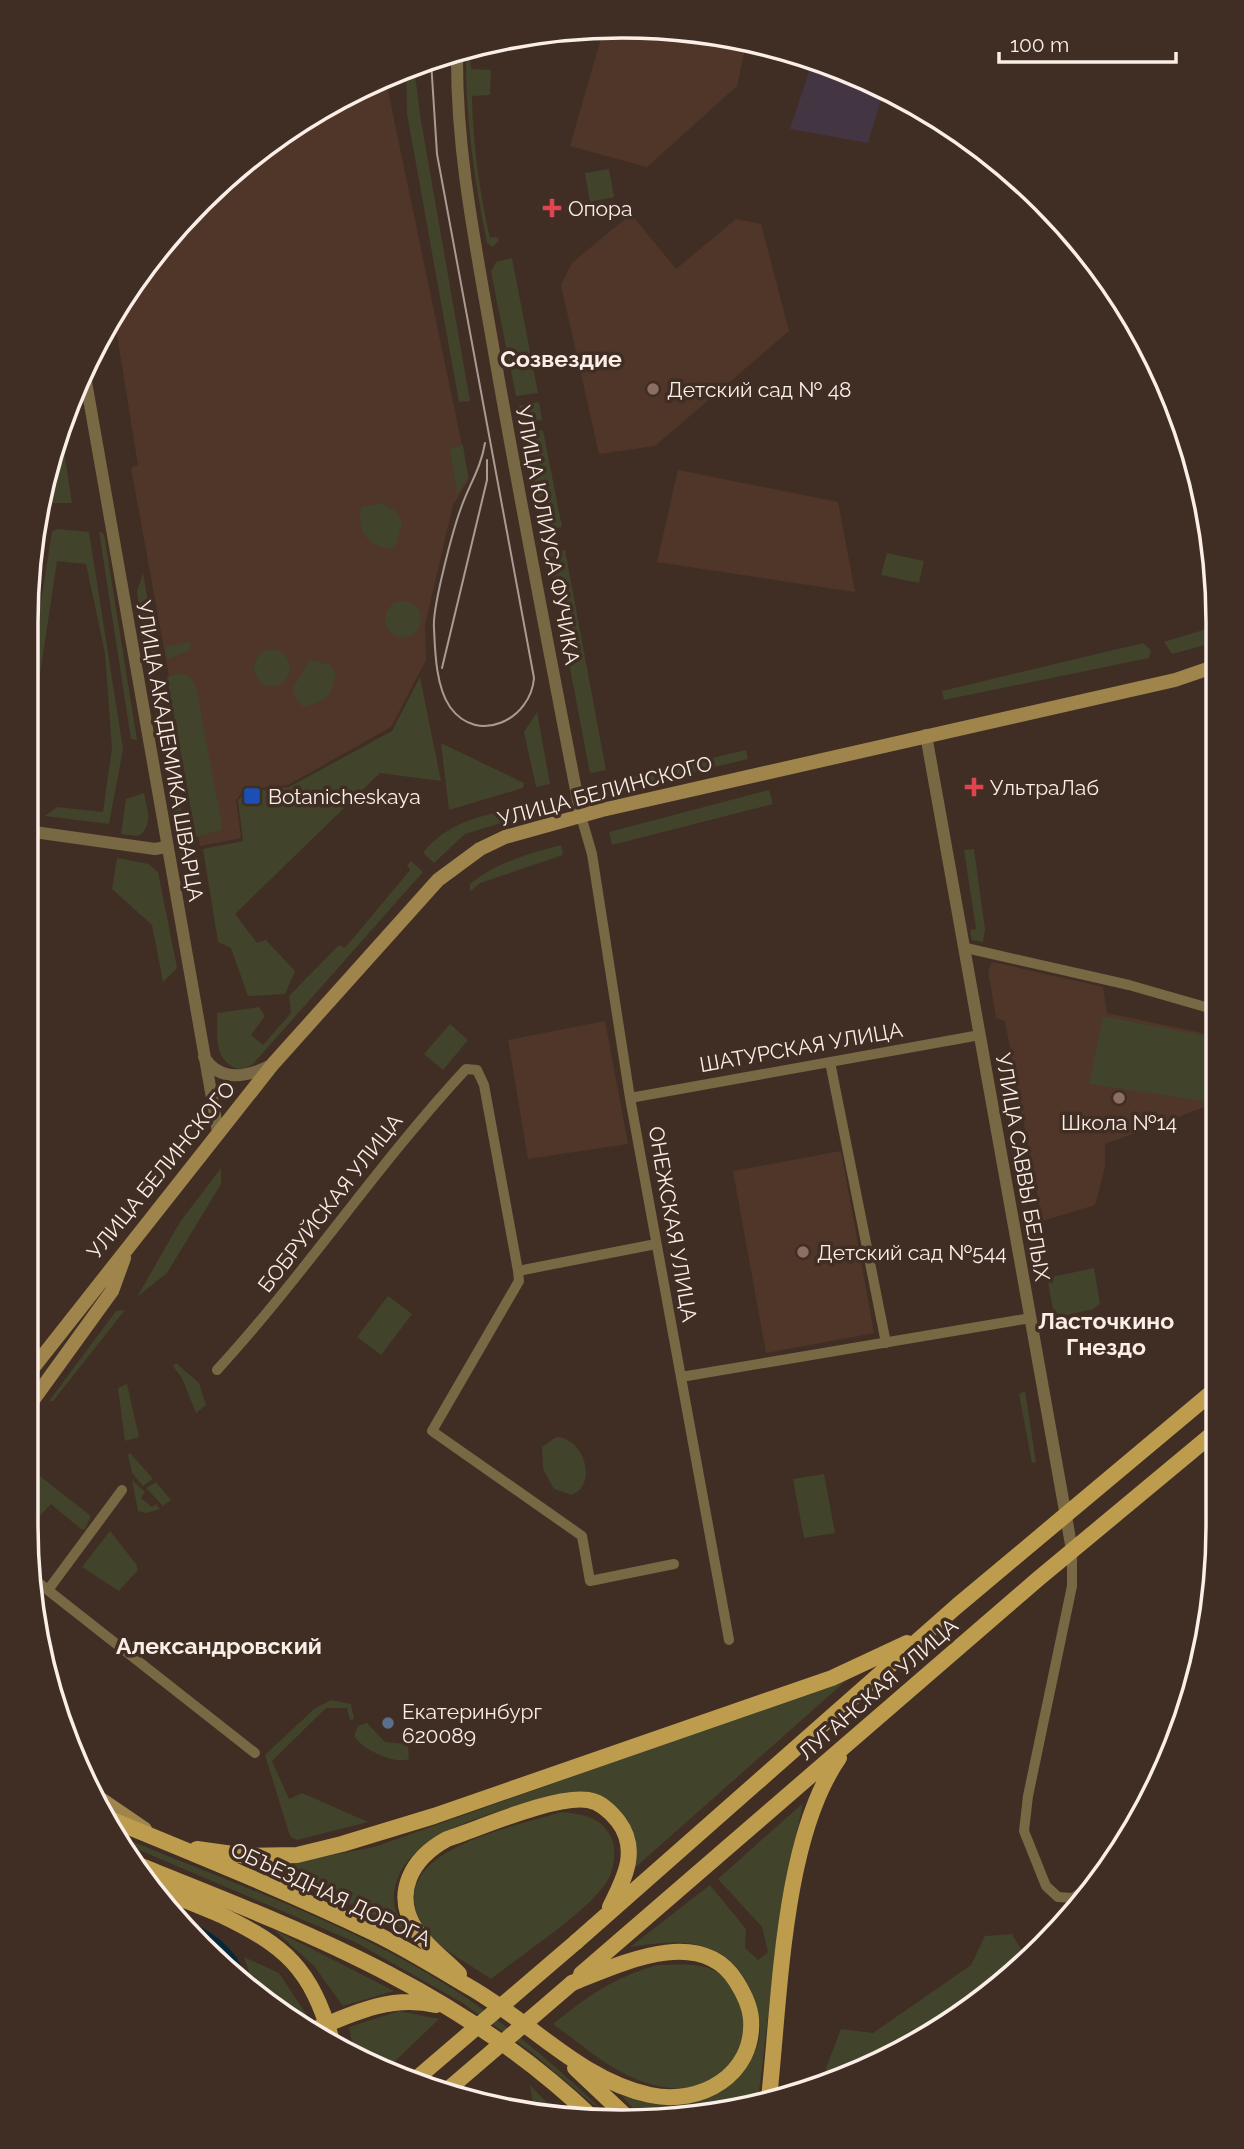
<svg xmlns="http://www.w3.org/2000/svg" width="1244" height="2149" font-family="Raleway,sans-serif">
<style>
.built{fill:#4f3629}
.industrial{fill:#443542}
.green{fill:#41432a}
.water{fill:#06273a}
.lines{fill:none;stroke-linecap:round;stroke-linejoin:round}
.minor{stroke:#786844;stroke-width:10}
.tertiary{stroke:#786844;stroke-width:12}
.secondary{stroke:#9f854b;stroke-width:14}
.primary{stroke:#bd9c4e;stroke-width:16}
.tram{stroke:#a99b93;stroke-width:2}
.primary-bridge{stroke:#bd9c4e;stroke-width:16}
.health-dot{fill:#e0444e;stroke:#402e25;stroke-width:2.5}
.education-dot{fill:#8d6e63;stroke:#402e25;stroke-width:2.5}
.transit-dot{fill:#1a4fb4;stroke:#402e25;stroke-width:2.5}
.service-dot{fill:#5c6f8a;stroke:#402e25;stroke-width:2.5}
.labels{text-anchor:middle;dominant-baseline:central;stroke-width:7;stroke-linejoin:round;paint-order:stroke}
.poi-label{font-size:21px;fill:#faeee7;stroke:#402e25;text-anchor:start}
.street-label{font-size:21px;fill:#faeee7;stroke:#402e25}
.neighbourhood-label{font-size:23px;font-weight:bold;fill:#faeee7;stroke:#402e25}
.rim{fill:none;stroke:#faeee7;stroke-width:3.5}
</style>
<rect width="100%" height="100%" fill="#402e25"/>
<path class="built" d="M 622,26 L 747,40 L 737,86 L 647,167 L 570,146 L 604,28 Z
M 387,75 L 387,86 L 469,479 L 453,505 L 425,625 L 426,660 L 391,727 L 288,785 L 244,790 L 236,800 L 241,838 L 200,846 L 131,468 L 138,465 L 114,316 L 126,291 L 200,201 L 291,127 Z
M 631,214 L 676,269 L 736,219 L 761,224 L 789,331 L 655,446 L 599,454 L 561,285 L 572,263 Z
M 678,470 L 838,502 L 855,592 L 657,562 Z
M 992,962 L 1103,987 L 1107,1013 L 1216,1036 L 1216,1106 L 1210,1105 L 1105,1144 L 1105,1167 L 1095,1205 L 1042,1221 L 1005,1021 L 996,1018 L 988,971 Z
M 605,1021 L 628,1144 L 528,1159 L 508,1040 Z
M 841,1151 L 874,1333 L 766,1353 L 733,1171 Z"/>
<path class="industrial" d="M 813,60 L 850,71 L 884,90 L 868,143 L 790,129 Z"/>
<path class="green" d="M 469,49 L 471,69 L 491,70 L 490,95 L 472,96 C 473,144 479,191 490,238 L 496,237 L 499,240 L 493,247 L 487,243 C 474,179 465,115 466,50 Z
M 414,66 L 420,115 L 470,401 L 459,402 L 407,114 L 406,68 Z
M 609,169 L 614,197 L 590,202 L 585,173 Z
M 512,258 L 538,393 L 516,396 L 491,272 L 496,262 Z
M 539,402 L 542,420 L 522,423 L 519,406 Z
M 60,426 L 72,503 L 44,503 L 58,430 Z
M 543,430 L 562,527 L 544,531 L 525,434 Z
M 463,445 L 468,477 L 457,495 L 450,448 Z
M 381,503 L 396,511 L 402,522 L 397,544 L 390,549 C 366,545 357,531 361,507 Z
M 57,529 L 89,532 L 123,749 L 109,824 L 45,816 L 57,807 L 103,812 L 112,748 L 105,653 L 86,564 L 57,561 L 37,694 L 27,691 L 52,531 Z
M 99,531 L 104,534 L 137,740 L 131,739 Z
M 565,550 L 606,770 L 590,773 L 548,553 Z
M 887,553 L 924,561 L 919,583 L 881,575 Z
M 143,573 L 157,655 L 145,649 L 137,592 Z
M385 619a18 18 0 1 1 36 0a18 18 0 1 1-36 0Z
M 1216,626 L 1216,642 L 1172,654 L 1164,642 Z
M 191,642 L 189,651 L 167,659 L 165,647 Z
M 1143,643 L 1151,650 L 1149,658 L 944,700 L 942,691 Z
M254 668a18 18 0 1 1 36 0a18 18 0 1 1-36 0Z
M 310,660 L 331,665 L 336,673 C 330,700 329,699 303,707 L 293,694 L 293,688 Z
M 179,673 L 189,676 L 196,686 L 222,824 L 222,830 L 196,837 L 167,677 Z
M 420,677 L 441,781 L 380,773 L 235,914 L 257,943 L 266,940 L 295,971 L 285,994 L 248,996 L 231,948 L 218,942 L 203,849 L 243,841 L 238,800 L 246,792 L 289,787 L 392,731 Z
M 158,679 L 186,836 L 178,831 L 151,684 Z
M 537,712 L 550,784 L 536,787 L 524,732 Z
M 27,733 L 33,733 L 30,751 L 34,752 L 27,793 Z
M 441,743 L 524,783 L 523,788 L 449,810 Z
M 746,750 L 748,759 L 617,790 L 615,781 Z
M 769,790 L 773,804 L 612,845 L 609,832 Z
M 144,793 C 147,808 154,827 138,836 L 121,834 L 126,799 Z
M 535,805 L 540,811 L 465,834 L 434,863 L 423,853 C 449,818 495,813 535,805 Z
M 561,845 L 563,855 L 480,883 L 470,892 L 470,884 C 497,862 528,854 561,845 Z
M 974,849 L 985,929 L 983,942 L 972,940 L 970,930 L 976,929 L 964,850 Z
M 117,858 L 149,864 L 158,872 L 177,968 L 163,982 L 152,925 L 112,889 Z
M 411,861 L 423,872 L 252,1065 L 241,1070 C 213,1062 218,1039 217,1013 L 259,1007 L 265,1016 L 251,1035 L 263,1045 L 291,1013 L 289,996 L 339,945 L 345,948 L 410,870 L 407,865 Z
M 1103,1016 L 1216,1038 L 1216,1103 L 1089,1084 Z
M 450,1024 L 468,1040 L 443,1070 L 424,1054 Z
M 221,1168 L 221,1184 L 167,1273 L 137,1297 L 180,1222 Z
M 1094,1268 L 1100,1304 L 1093,1309 L 1055,1318 L 1047,1278 Z
M 388,1296 L 412,1314 L 381,1355 L 357,1337 Z
M 125,1310 L 53,1401 L 49,1401 L 116,1311 Z
M 176,1363 L 199,1383 L 206,1405 L 196,1413 L 182,1378 L 173,1366 Z
M 127,1384 L 139,1437 L 125,1441 L 118,1388 Z
M 1025,1391 L 1036,1462 L 1032,1463 L 1019,1394 Z
M 556,1437 C 583,1437 599,1483 572,1495 L 554,1489 L 543,1469 L 542,1447 Z
M 130,1453 L 153,1479 L 143,1486 L 132,1473 L 128,1455 Z
M 824,1474 L 835,1533 L 804,1538 L 793,1479 Z
M 40,1476 L 91,1516 L 85,1529 L 81,1529 L 51,1504 L 34,1522 L 28,1522 L 26,1489 Z
M 132,1480 L 145,1492 L 141,1498 L 152,1507 L 156,1504 L 160,1509 L 146,1513 L 138,1511 Z
M 156,1482 L 171,1500 L 163,1506 L 146,1488 Z
M 110,1531 L 136,1564 L 138,1570 L 119,1591 L 82,1567 Z
M 848,1679 L 630,1872 L 633,1845 L 585,1794 L 568,1792 C 513,1809 393,1828 394,1900 C 394,1909 401,1921 405,1930 L 265,1864 L 302,1861 L 374,1847 Z
M 331,1700 L 351,1704 L 354,1719 L 350,1720 L 347,1708 L 326,1708 L 272,1761 L 289,1799 L 302,1793 L 368,1822 L 297,1840 L 291,1837 L 288,1830 L 265,1755 L 314,1709 Z
M 367,1723 L 385,1742 L 408,1744 L 409,1759 C 395,1765 363,1750 354,1736 L 358,1726 Z
M 803,1803 L 780,1916 L 758,2100 L 643,2119 L 622,2096 C 641,2101 666,2109 686,2104 C 715,2098 748,2074 758,2044 C 768,2011 737,1959 705,1947 C 681,1939 655,1943 630,1947 L 710,1885 L 746,1929 L 745,1948 L 758,1960 L 768,1952 L 762,1927 L 718,1879 Z
M 561,1812 C 581,1814 601,1816 611,1837 C 617,1850 614,1871 606,1883 C 588,1911 520,1956 491,1979 C 474,1967 437,1947 426,1931 C 373,1852 512,1828 561,1812 Z
M 121,1837 C 237,1885 363,1928 468,1999 C 520,2035 569,2077 614,2122 L 530,2051 L 461,2002 L 355,1942 L 125,1844 Z
M 273,1929 L 394,1991 L 343,2006 L 314,1966 Z
M 1012,1934 L 1025,1956 L 985,1999 L 827,2084 L 826,2068 L 841,2029 L 873,2033 L 971,1965 L 985,1936 Z
M 244,1957 L 279,1973 L 308,2017 L 291,2022 L 255,1989 Z
M 657,1965 C 672,1965 690,1963 705,1967 C 769,1985 753,2106 658,2086 C 618,2078 585,2047 553,2024 C 588,1996 613,1978 657,1965 Z
M 399,2011 L 439,2019 L 389,2067 L 353,2050 L 349,2027 Z
M 530,2085 L 558,2114 L 534,2111 Z"/>
<path class="water" d="M 177,1915 C 211,1931 237,1945 248,1983 Z"/>
<g class="lines">
<path class="minor" d="M 581,816 L 592,854 L 630,1098 L 729,1640
M 966,948 L 1129,985 L 1216,1010
M 830,1062 L 886,1343
M 630,1098 L 980,1035
M 656,1244 L 518,1271 L 519,1281 L 432,1431 L 582,1536 L 590,1581 L 674,1564
M 217,1370 C 305,1274 377,1165 466,1069 L 477,1070 L 484,1085 L 518,1271
M 681,1377 L 1031,1318
M 1072,1550 L 1072,1586 L 1028,1796 L 1024,1831 L 1046,1886 L 1058,1897 L 1073,1898 L 1094,1883
M 35,1580 L 255,1753
M 48,1590 L 122,1490"/>
<path class="tertiary" d="M 457,53 C 456,154 477,252 494,352 C 521,507 551,661 581,816
M 85,376 L 218,1132
M 926,735 L 1072,1550
M 27,831 L 155,849 L 166,847
M 204,1057 C 220,1083 248,1077 271,1065"/>
<path class="secondary" d="M 26,1377 L 273,1064 L 438,880 L 480,849 L 505,837 L 602,810 L 1175,680 L 1216,666
M 26,1410 L 112,1291 L 124,1258
M 101,1799 L 145,1829"/>
<path class="primary" d="M 112,1820 C 200,1856 288,1892 374,1933 C 405,1948 436,1967 466,1985 C 528,2019 578,2079 650,2095 C 700,2106 755,2075 751,2019 C 750,2005 743,1992 736,1981 C 700,1924 618,1965 572,1983
M 197,1849 L 247,1856 L 297,1855 L 342,1844 L 434,1816 L 832,1678 L 907,1643
M 136,1864 C 306,1932 460,1990 594,2119
M 146,1884 L 219,1914
M 576,1942 L 957,1606 L 1216,1389
M 459,1974 C 446,1960 427,1947 416,1930 C 392,1893 412,1858 447,1839 C 481,1828 554,1795 588,1800 C 601,1802 610,1811 618,1821 C 640,1850 624,1879 610,1907
M 581,1974 L 1038,1579 L 1216,1431
M 311,2031 C 351,2014 391,1994 436,2005
M 575,2068 L 631,2121
M 769,2098 C 780,2000 782,1839 839,1758"/>
<path class="tram" d="M 431,61 L 437,154 L 534,678 C 531,719 478,746 450,707 C 436,687 435,652 434,628 C 432,608 453,530 461,508 C 469,485 481,468 485,443
M 442,668 L 487,480 L 487,460"/>
<path class="primary-bridge" d="M 219,1914 C 286,1946 311,1968 332,2041
M 416,2079 L 576,1942
M 445,2092 L 572,1983"/>
</g>
<g class="health-dot">
<path d="M548.5 197.5h7v7h7v7h-7v7h-7v-7h-7v-7h7z"/>
<path d="M970.5 776.5h7v7h7v7h-7v7h-7v-7h-7v-7h7z"/>
</g>
<g class="education-dot">
<circle cx="653" cy="389" r="7"/>
<circle cx="1119" cy="1098" r="7"/>
<circle cx="803" cy="1252" r="7"/>
</g>
<rect class="transit-dot" x="243" y="787" width="18" height="18" rx="3.5"/>
<circle class="service-dot" cx="388" cy="1723" r="7"/>
<g class="labels">
<g class="poi-label">
<text x="568" y="208">Опора</text>
<text x="667" y="389">Детский сад № 48</text>
<text x="990" y="787">УльтраЛаб</text>
<text x="268" y="796">Botanicheskaya</text>
<text x="1119" y="1122" text-anchor="middle">Школа №14</text>
<text x="817" y="1252">Детский сад №544</text>
<text x="402" y="1711">Екатеринбург<tspan x="402" dy="24">620089</tspan></text>
</g>
<g class="street-label">
<text transform="translate(548 535) rotate(79)">УЛИЦА ЮЛИУСА ФУЧИКА</text>
<text transform="translate(170 751) rotate(80)">УЛИЦА АКАДЕМИКА ШВАРЦА</text>
<text transform="translate(605 791) rotate(-15)">УЛИЦА БЕЛИНСКОГО</text>
<text transform="translate(801 1047) rotate(-10)">ШАТУРСКАЯ УЛИЦА</text>
<text transform="translate(1023 1167) rotate(80)">УЛИЦА САВВЫ БЕЛЫХ</text>
<text transform="translate(161 1170) rotate(-51)">УЛИЦА БЕЛИНСКОГО</text>
<text transform="translate(330 1203) rotate(-52)">БОБРУЙСКАЯ УЛИЦА</text>
<text transform="translate(673 1224) rotate(80)">ОНЕЖСКАЯ УЛИЦА</text>
<text transform="translate(878 1689) rotate(-41)">ЛУГАНСКАЯ УЛИЦА</text>
<text transform="translate(331 1894) rotate(25)">ОБЪЕЗДНАЯ ДОРОГА</text>
</g>
<g class="neighbourhood-label">
<text x="561" y="358">Созвездие</text>
<text x="1106" y="1320">Ласточкино<tspan x="1106" dy="26">Гнездо</tspan></text>
<text x="219" y="1645">Александровский</text>
</g>
</g>
<path d="M0 0H1244V2149H0ZM622 38H622A584 584 0 0 1 1206 622V1526A584 584 0 0 1 622 2110H622A584 584 0 0 1 38 1526V622A584 584 0 0 1 622 38Z" fill="#402e25" fill-rule="evenodd"/>
<path class="rim" d="M622 38H622A584 584 0 0 1 1206 622V1526A584 584 0 0 1 622 2110H622A584 584 0 0 1 38 1526V622A584 584 0 0 1 622 38Z"/>
<path d="M999 52v10h177v-10" fill="none" stroke="#faeee7" stroke-width="3.5"/>
<text x="1010" y="52" font-size="21" fill="#faeee7" stroke="#402e25" stroke-width="5" paint-order="stroke">100 m</text>
</svg>
